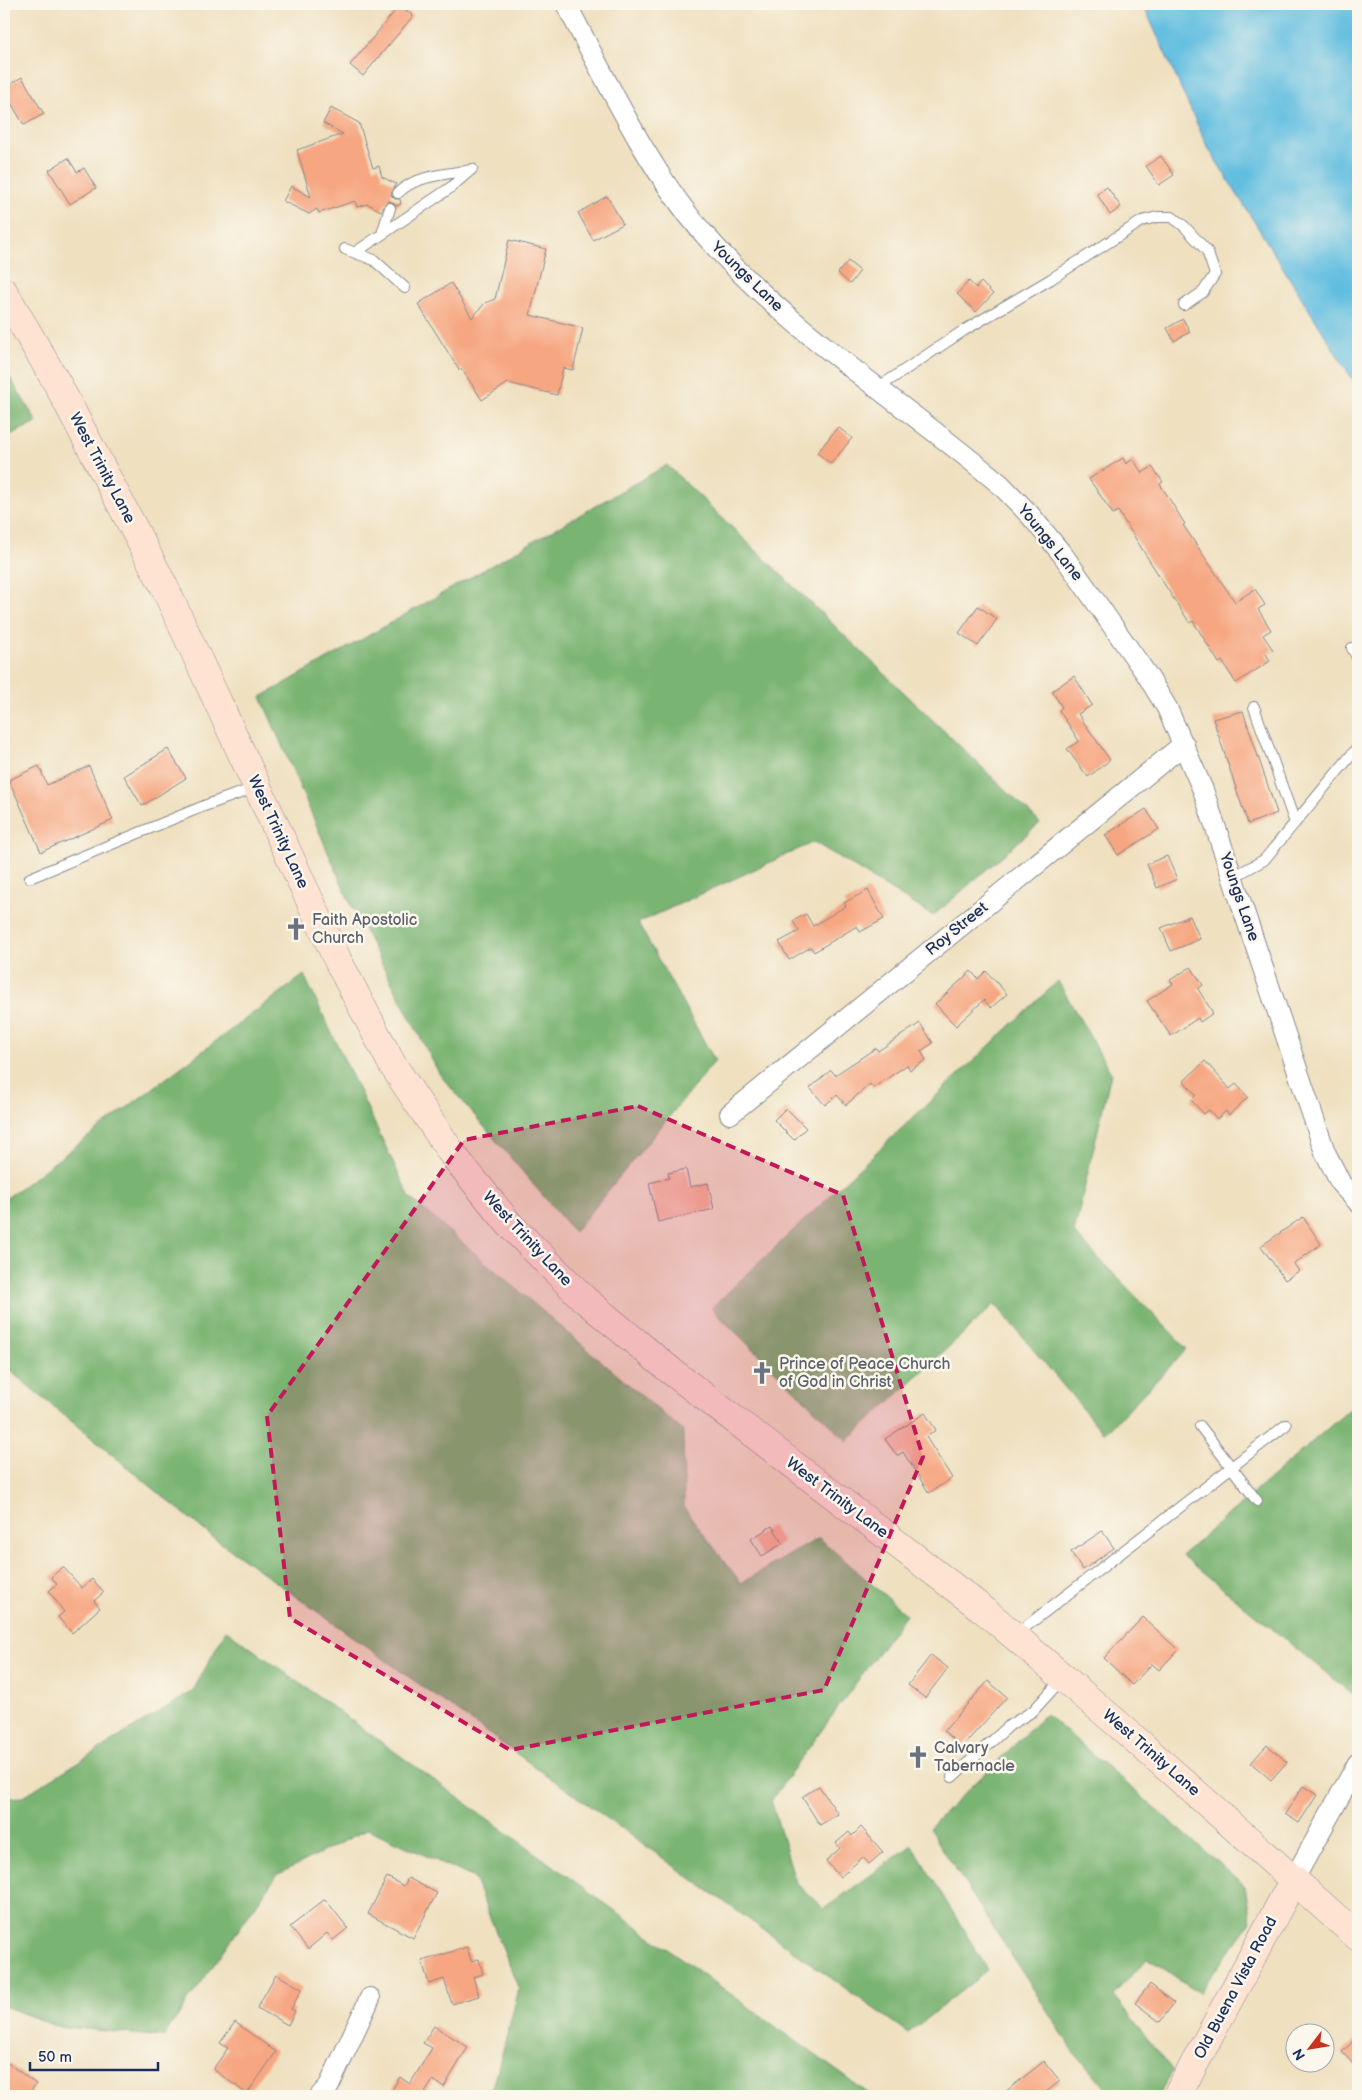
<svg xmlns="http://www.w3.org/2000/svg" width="1362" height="2100" font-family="'Balsamiq Sans',sans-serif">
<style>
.forest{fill:#7ab472;stroke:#4a7268}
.water{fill:#62bee0;stroke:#3e769f}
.building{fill:#f6a680}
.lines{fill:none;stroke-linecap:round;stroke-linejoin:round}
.lane-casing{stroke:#85888f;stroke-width:12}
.street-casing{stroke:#85888f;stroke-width:22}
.secondary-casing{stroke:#85888f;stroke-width:29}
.lane{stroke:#fff;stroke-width:10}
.street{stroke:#fff;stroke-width:20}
.secondary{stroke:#fee3d2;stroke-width:28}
.marked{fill:#c2185b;fill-opacity:0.2;stroke:#c2185b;stroke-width:4;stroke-dasharray:10 6;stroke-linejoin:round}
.labels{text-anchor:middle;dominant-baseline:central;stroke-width:5;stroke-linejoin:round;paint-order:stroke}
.street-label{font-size:16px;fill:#1b2f5e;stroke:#fbf7ec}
.worship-label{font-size:16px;fill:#5b616d;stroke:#fbf7ec;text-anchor:start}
</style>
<rect width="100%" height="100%" fill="#fbf7ec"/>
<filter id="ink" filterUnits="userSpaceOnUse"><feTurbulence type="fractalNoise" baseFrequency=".02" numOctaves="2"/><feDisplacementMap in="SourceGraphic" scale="10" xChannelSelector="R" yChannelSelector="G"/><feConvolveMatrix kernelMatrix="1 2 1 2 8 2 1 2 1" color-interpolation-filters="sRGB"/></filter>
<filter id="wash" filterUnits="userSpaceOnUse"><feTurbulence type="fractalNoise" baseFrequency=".0096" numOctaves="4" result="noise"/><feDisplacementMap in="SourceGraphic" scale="20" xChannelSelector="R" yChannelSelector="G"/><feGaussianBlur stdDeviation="1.12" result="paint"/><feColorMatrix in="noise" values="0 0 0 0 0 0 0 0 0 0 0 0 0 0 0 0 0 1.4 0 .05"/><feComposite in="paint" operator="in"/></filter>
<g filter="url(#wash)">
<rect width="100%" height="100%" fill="#efe0c0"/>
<path class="forest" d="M 4,368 L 37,422 L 4,438 Z
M 667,465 L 1040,823 L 933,916 L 814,842 L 638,923 L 715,1061 L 574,1232 L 440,1075 L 351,905 L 261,697 Z
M 304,975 L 410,1198 L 683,1431 L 684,1508 L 741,1583 L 819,1538 L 906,1614 L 771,1800 L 796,1883 L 824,1909 L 912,1845 L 988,1970 L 908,2033 L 210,1535 L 4,1366 L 4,1200 Z
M 1058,981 L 1111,1073 L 1074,1233 L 1187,1349 L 1104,1434 L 995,1304 L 847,1441 L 711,1308 Z
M 1358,1402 L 1358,1699 L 1182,1555 Z
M 226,1630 L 872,2096 L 483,2096 L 494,2084 L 519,1989 L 474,1878 L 368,1829 L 277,1875 L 163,2037 L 56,2026 L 4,2006 L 4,1798 L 22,1797 L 193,1691 Z
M 1046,1714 L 1245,1886 L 1251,1921 L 1199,1993 L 1148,1958 L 1113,1995 L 1173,2071 L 1158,2096 L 1113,2096 L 1072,2049 L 929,1828 Z"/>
<path class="water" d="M 1143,4 L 1358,4 L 1358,388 L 1207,146 Z"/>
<g id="blocks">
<path class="building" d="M 400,5 L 413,16 L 363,76 L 350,65 Z
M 22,77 L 44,114 L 24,125 L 4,91 L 4,88 Z
M 331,108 L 359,123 L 373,168 L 379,166 L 382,177 L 396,184 L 391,195 L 395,199 L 400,199 L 401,204 L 396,206 L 392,202 L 388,201 L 381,211 L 368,204 L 357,207 L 355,201 L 319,213 L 317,209 L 309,214 L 283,201 L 291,186 L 311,197 L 297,150 L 343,134 L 323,123 Z
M 1161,156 L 1174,175 L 1159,185 L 1146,166 Z
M 68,158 L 77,172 L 84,168 L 96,188 L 70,204 L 49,170 Z
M 1107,187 L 1121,207 L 1110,215 L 1097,194 Z
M 607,196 L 623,224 L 593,240 L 578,213 Z
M 509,240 L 546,249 L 530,315 L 583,328 L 573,370 L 563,368 L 557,395 L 508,383 L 482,400 L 462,369 L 459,370 L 418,304 L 451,283 L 472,318 L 485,303 L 495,299 Z
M 848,261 L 860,271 L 850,284 L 838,273 Z
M 969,281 L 976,288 L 981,282 L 993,294 L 976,312 L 957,294 Z
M 1183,319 L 1190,332 L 1174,341 L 1167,328 Z
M 838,427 L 852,438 L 831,464 L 817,453 Z
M 1123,458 L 1126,464 L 1133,459 L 1142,473 L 1152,467 L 1163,482 L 1160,484 L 1185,524 L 1183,525 L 1235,602 L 1255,589 L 1265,605 L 1258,609 L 1271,630 L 1263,635 L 1273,650 L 1266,654 L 1270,661 L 1236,683 L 1222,661 L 1219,663 L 1193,621 L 1190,623 L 1175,601 L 1118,511 L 1113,514 L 1089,479 Z
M 978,606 L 997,619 L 978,646 L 959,633 Z
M 1074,676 L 1092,705 L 1078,714 L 1110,760 L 1088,777 L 1067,749 L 1079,741 L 1059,710 L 1062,707 L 1052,691 Z
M 1243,711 L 1277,813 L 1248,824 L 1213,719 Z
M 168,749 L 186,778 L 142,806 L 124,776 Z
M 39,766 L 47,785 L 89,766 L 113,820 L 41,852 L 9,780 Z
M 1146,809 L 1159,829 L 1118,855 L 1105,835 Z
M 1167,856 L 1177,879 L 1157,888 L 1147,864 Z
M 868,890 L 884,919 L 860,932 L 857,926 L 814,952 L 811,947 L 789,960 L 779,942 L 799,931 L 793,921 L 806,914 L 813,926 L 846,906 L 844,903 Z
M 1190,916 L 1200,939 L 1171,951 L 1161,928 Z
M 1191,967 L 1203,985 L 1198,989 L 1213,1013 L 1200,1022 L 1198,1018 L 1171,1036 L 1147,1001 L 1173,984 L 1170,980 Z
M 971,971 L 978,979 L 986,971 L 1007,994 L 991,1008 L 984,1000 L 956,1026 L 935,1004 Z
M 920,1023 L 933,1043 L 921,1051 L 926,1060 L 910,1070 L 907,1065 L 873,1088 L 870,1084 L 846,1105 L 837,1095 L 825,1105 L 810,1088 L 831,1070 L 835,1075 L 876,1048 L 878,1051 Z
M 1205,1061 L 1230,1089 L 1236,1084 L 1248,1097 L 1229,1115 L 1226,1111 L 1217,1119 L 1209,1110 L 1204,1114 L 1191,1100 L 1196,1095 L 1184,1081 Z
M 786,1108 L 806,1128 L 794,1140 L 774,1120 Z
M 686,1169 L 690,1187 L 708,1183 L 714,1209 L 658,1222 L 649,1183 L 669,1178 L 668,1173 Z
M 1303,1217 L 1321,1244 L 1294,1264 L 1299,1271 L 1285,1280 L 1261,1246 Z
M 925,1413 L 936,1430 L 926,1437 L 952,1478 L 929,1493 L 903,1452 L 897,1456 L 885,1439 Z
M 772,1526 L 783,1543 L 762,1556 L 751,1539 Z
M 1102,1531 L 1114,1548 L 1083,1570 L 1071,1552 Z
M 63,1567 L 82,1588 L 92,1579 L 104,1592 L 94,1601 L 100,1608 L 72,1633 L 58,1617 L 64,1612 L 49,1591 L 57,1584 L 51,1577 Z
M 1143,1617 L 1178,1650 L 1159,1670 L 1152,1664 L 1132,1685 L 1104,1658 Z
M 931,1655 L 948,1668 L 925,1698 L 908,1685 Z
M 988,1681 L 1007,1697 L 962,1747 L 944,1731 Z
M 1267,1745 L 1287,1762 L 1271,1780 L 1251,1763 Z
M 819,1786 L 838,1814 L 820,1825 L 802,1797 Z
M 1303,1786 L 1317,1795 L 1299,1823 L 1285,1814 Z
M 861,1827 L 883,1852 L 869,1864 L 863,1857 L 840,1877 L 826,1861 L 840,1848 L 836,1843 L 849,1832 L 852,1836 Z
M 387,1877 L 404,1886 L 408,1878 L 437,1893 L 413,1938 L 368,1914 Z
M 325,1899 L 348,1928 L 333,1940 L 327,1933 L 308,1949 L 290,1927 Z
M 467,1947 L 471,1961 L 479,1959 L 483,1974 L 473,1977 L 479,1996 L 452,2004 L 444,1979 L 429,1984 L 422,1961 Z
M 276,1974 L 302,1989 L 291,2009 L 295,2011 L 288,2025 L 257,2008 Z
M 1150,1984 L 1174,2003 L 1160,2022 L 1135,2003 Z
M 235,2022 L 276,2052 L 247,2094 L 213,2069 L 228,2048 L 220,2043 Z
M 434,2026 L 468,2047 L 444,2087 L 433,2080 L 425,2093 L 430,2096 L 388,2096 L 400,2077 L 410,2084 L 432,2048 L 423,2043 Z
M 1358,2037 L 1358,2069 L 1342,2052 Z
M 4,2060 L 36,2084 L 27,2096 L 4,2096 Z
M 1044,2061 L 1060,2081 L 1041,2096 L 1000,2096 Z"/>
</g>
</g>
<g filter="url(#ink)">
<use href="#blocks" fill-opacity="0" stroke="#85888f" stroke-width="1"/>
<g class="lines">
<defs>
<path id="lane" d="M 398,193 C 415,175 449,174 471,170
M 382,234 L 390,208
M 345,249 L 374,260 L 405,288
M 356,252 L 450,188 L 472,169
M 879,387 L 963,331 L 1051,279 L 1142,221 L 1157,217 L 1172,217 L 1184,226 L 1207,251 L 1215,274 L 1203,292 L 1184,305
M 1352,648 L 1358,659
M 1254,707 L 1295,823
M 1233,877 L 1264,860 L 1358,747
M 30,878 L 204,806 L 257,787
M 1200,1426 L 1257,1501
M 1015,1635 L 1286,1425
M 952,1777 L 1010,1725 L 1033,1711 L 1063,1678"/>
<path id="street" d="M 566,4 C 606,79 648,170 704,234 C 787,330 904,403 1001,485 L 1030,515 L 1063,555 L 1147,675 L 1167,708 L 1203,790 L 1325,1152 L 1341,1184 L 1358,1202
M 730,1114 L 1184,744
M 1294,1879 L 1358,1763
M 320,2096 L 329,2086 L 370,1998"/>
<path id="secondary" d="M 4,292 L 58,385 L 164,586 L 338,961 L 392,1064 L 453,1155 L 510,1225 L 584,1299 L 671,1371 L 985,1611 L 1119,1725 L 1358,1937
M 1177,2096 L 1294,1879"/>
</defs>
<use href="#lane" class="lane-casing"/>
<use href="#street" class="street-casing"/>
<use href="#secondary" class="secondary-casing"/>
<use href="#lane" class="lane"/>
<use href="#street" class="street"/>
<use href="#secondary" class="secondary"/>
</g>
</g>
<path class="marked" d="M 638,1106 L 843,1195 L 923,1457 L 824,1690 L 510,1750 L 290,1618 L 267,1416 L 464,1140 Z"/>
<defs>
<symbol id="church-bare" viewBox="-9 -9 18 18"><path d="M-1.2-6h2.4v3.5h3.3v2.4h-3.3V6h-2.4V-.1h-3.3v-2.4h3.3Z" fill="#6b7280" stroke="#fbf7ec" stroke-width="2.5" paint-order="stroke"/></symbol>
</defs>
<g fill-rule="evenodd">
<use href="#church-bare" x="280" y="913" width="32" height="32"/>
<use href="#church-bare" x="746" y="1357" width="32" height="32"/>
<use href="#church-bare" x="902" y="1741" width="32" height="32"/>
</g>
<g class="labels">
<g class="street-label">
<text transform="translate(747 277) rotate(44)">Youngs Lane</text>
<text transform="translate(102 468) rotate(62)">West Trinity Lane</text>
<text transform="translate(1050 543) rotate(51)">Youngs Lane</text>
<text transform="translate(278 832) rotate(65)">West Trinity Lane</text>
<text transform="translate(1239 897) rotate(71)">Youngs Lane</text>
<text transform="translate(957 929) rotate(-39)">Roy Street</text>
<text transform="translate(527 1239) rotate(47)">West Trinity Lane</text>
<text transform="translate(837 1498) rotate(37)">West Trinity Lane</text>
<text transform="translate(1151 1753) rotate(41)">West Trinity Lane</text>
<text transform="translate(1236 1988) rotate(-62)">Old Buena Vista Road</text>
</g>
<g class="worship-label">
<text x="312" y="920">Faith Apostolic<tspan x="312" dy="18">Church</tspan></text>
<text x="779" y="1364">Prince of Peace Church<tspan x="779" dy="18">of God in Christ</tspan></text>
<text x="934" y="1748">Calvary<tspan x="934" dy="18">Tabernacle</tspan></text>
</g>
</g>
<rect width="1362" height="2100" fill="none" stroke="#fbf7ec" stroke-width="20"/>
<g transform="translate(1310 2048) rotate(239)"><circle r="24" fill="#fbf7ec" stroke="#a1a7b3"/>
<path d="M0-4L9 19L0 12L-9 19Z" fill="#c8321e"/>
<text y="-8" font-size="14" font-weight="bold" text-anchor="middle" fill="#1b2f5e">N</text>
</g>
<path d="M30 2062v8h128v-8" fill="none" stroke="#1b2f5e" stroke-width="2.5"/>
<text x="38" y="2062" font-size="15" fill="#1b2f5e" stroke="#fbf7ec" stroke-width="4" paint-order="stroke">50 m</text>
</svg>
